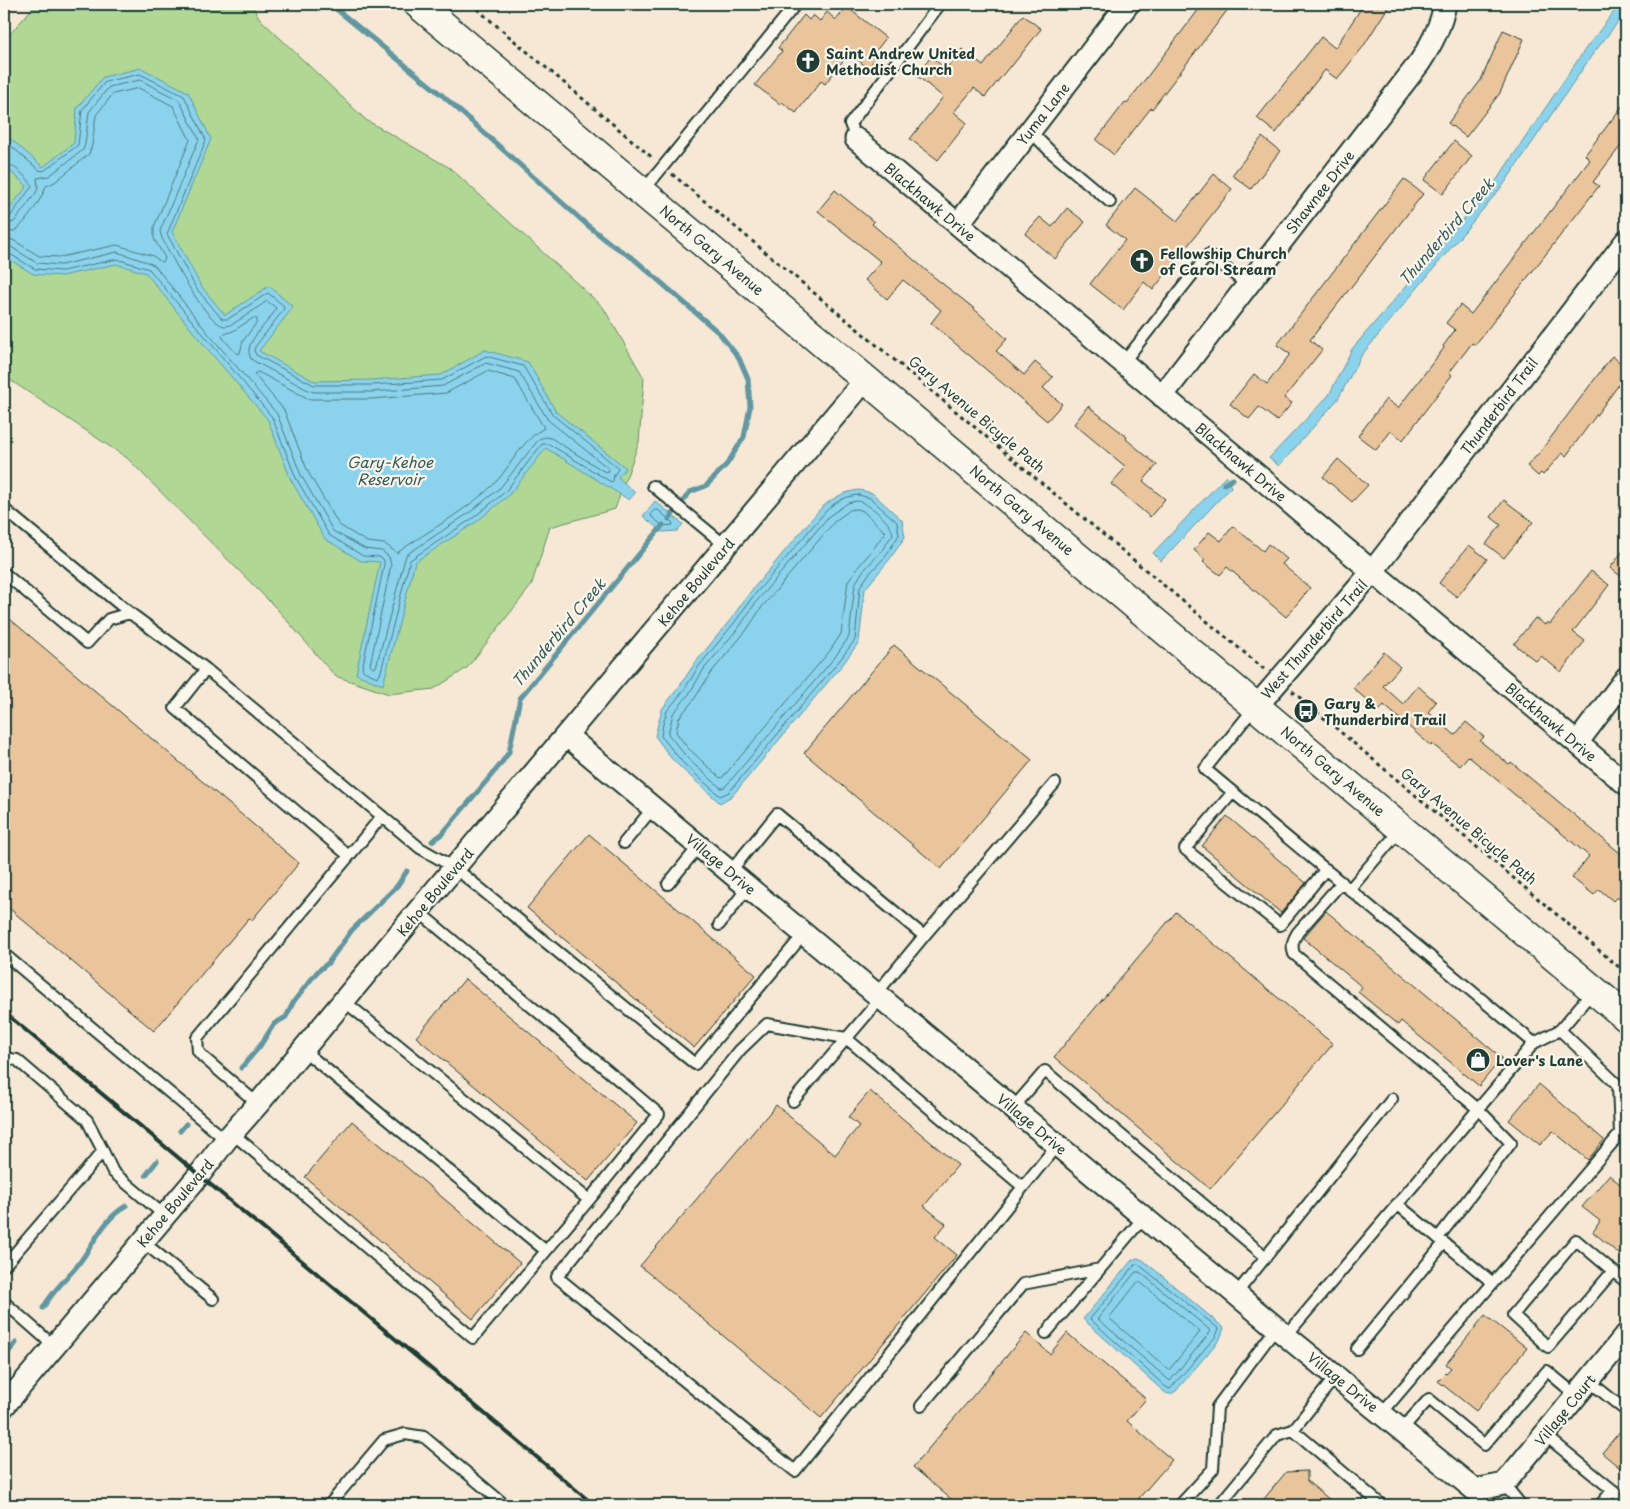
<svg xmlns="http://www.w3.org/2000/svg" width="1630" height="1509" font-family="'Playpen Sans',sans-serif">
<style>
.green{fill:#b0d894;stroke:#688a64}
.water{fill:#8bd3ec;stroke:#6097a2}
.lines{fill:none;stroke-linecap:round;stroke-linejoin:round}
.shore{stroke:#4a797e;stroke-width:1}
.stream{stroke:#6097a2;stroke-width:5}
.building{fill:#eac49b;stroke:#1f3d34}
.lane-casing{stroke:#1f3d34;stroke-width:14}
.street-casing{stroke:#1f3d34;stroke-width:25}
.secondary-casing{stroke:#1f3d34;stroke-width:31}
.path{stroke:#1f3d34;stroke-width:3;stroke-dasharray:4 4;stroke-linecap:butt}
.lane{stroke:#fbf7ec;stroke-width:10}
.street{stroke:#fbf7ec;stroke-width:21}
.secondary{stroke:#fbf7ec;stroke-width:28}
.rail{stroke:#1f3d34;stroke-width:4}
.labels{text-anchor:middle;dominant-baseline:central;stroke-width:4.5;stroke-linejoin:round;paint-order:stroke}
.poi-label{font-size:14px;font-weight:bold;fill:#1f3d34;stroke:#fbf7ec;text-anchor:start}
.street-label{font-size:14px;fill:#1f3d34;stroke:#fbf7ec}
.water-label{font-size:15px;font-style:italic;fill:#355b59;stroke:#fbf7ec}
</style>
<rect width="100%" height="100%" fill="#f6e8d4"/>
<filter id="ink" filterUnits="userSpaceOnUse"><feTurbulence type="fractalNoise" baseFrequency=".02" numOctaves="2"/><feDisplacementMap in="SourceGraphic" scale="10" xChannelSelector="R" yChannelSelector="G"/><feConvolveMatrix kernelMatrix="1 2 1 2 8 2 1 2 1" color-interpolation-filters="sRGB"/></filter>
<g filter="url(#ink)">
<path class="green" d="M 36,4 L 251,4 L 260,19 L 366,120 L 450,168 L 603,307 L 644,378 L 639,442 L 615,509 L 550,527 L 531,586 L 467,668 L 434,689 L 389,694 L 335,676 L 277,609 L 127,458 L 4,376 L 4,41 Z"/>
<path class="water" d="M 1620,4 L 1626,4 L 1626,12 L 1592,55 L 1504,184 L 1361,356 L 1338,399 L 1279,466 L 1269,458 L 1329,395 L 1352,349 L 1496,181 L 1586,48 Z
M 141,68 L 188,92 L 211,139 L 172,232 L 201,286 L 225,315 L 269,286 L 293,307 L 259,351 L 314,381 L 372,380 L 441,375 L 485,350 L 528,362 L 556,412 L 626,468 L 618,477 L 635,493 L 629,500 L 546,448 L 509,495 L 476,522 L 415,562 L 383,685 L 356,674 L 380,562 L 361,561 L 325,539 L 291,480 L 268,420 L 199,339 L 146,273 L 116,264 L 62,276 L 33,274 L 4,256 L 4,216 L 27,186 L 4,166 L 4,133 L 43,167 L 74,143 L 77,108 L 103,77 Z
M 1226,476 L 1231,487 L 1161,561 L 1153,553 Z
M 859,490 L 872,493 L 902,520 L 905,537 L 889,560 L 865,589 L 859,642 L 843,664 L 732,796 L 720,803 L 681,768 L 671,758 L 655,736 L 662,709 L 679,687 L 695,663 L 731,619 L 747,596 L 821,508 C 833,498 843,492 859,490 Z
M 655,501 L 683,524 L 678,531 L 662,532 L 643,516 Z
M 1138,1258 L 1143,1260 L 1224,1328 L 1220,1339 L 1176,1391 C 1171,1395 1168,1395 1163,1391 L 1083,1319 L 1132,1260 Z"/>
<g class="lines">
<path class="shore" d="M 4,140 L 39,170 L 44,171 L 78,145 L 82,110 L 105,82 L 140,74 L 184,96 L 206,140 L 167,234 L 196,288 L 222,319 L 228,319 L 268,293 L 284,306 L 284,309 L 255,347 L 254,351 L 256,355 L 314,385 L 372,385 L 442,380 L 486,356 L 523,366 L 553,415 L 617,467 L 618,469 L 614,475 L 613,481 L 611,482 L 549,444 L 542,444 L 505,492 L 473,518 L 410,560 L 380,675 L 377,677 L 364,671 L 362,669 L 384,565 L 384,560 L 380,557 L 363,556 L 329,535 L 296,478 L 272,417 L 149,269 L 117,259 L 62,271 L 35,269 L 8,253 L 4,252
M 4,162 C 12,164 29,178 32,186 L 10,217 L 4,219
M 4,225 L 14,222 L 36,193 L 38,187 L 37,178 L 49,176 L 83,150 L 85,144 L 89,112 L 109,87 L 140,80 L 179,100 L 199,139 L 160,231 L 162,238 C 170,254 208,329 227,326 C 236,324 258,307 267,301 L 276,308 C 271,323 239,343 252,360 L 308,390 L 314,392 L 372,392 L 443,386 L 486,363 L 519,372 L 548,420 L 608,468 L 609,471 L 605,472 L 551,438 L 545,437 L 539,439 L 500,488 L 469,513 L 406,555 L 376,667 L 373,668 L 370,665 L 391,565 L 389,557 L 382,551 L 365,549 L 333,531 L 301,475 L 277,414 L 207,332 L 155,266 L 150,263 L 117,252 L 61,265 L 37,263 L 11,247 L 4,246
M 4,233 C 8,232 12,232 16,230 C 26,223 43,197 46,186 L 55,182 L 89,154 L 92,145 L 96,115 L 113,94 L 139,88 L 173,106 L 190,140 L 154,227 L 154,239 L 165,258 L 164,261 L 161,262 L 153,256 L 117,245 L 60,257 L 39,256 L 13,240 L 4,238
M 254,318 L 257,319 L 257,322 L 243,341 L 240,353 L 237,354 L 222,337 L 222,335 L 233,331 Z
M 488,371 L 515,379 L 544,428 C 522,440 512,464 496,482 C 470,509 427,531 397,553 L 385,544 L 367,542 L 339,525 L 308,472 L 284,410 L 254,374 L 258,372 L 309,399 L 372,399 L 446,393 Z
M 859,495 L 870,498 L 897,522 L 899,535 L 885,557 L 868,575 L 860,587 L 855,640 L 839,661 L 729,792 L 720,796 L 684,764 L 661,736 L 663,724 L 667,711 L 684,690 L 699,666 L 735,622 L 751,599 L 825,512 C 835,502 844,496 859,495 Z
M 858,501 C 870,504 891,522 893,534 L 880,553 L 863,571 L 855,584 L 849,637 L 835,657 L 725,787 L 721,788 L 689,760 L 668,734 L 673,714 L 689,694 L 704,669 L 740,626 L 756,602 L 829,516 L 848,503 Z
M 858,509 L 863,511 L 885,532 L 874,548 L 858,567 L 848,581 L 841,634 L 829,652 L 723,777 L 720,778 L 686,746 L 676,732 L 679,718 L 695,698 L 710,674 L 746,631 L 762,607 L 835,521 L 850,510 Z
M 655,510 L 658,510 L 672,522 L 673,525 L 663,526 L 652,517 L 651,514 Z
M 1138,1264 L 1219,1329 L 1216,1336 L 1170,1389 L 1166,1387 L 1090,1319 L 1135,1265 Z
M 1136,1272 L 1140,1272 L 1211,1331 L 1170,1381 L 1098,1319 Z
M 1140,1282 L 1200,1332 L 1169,1370 L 1109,1318 L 1137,1283 Z"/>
<path class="stream" d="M 330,4 L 443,96 L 586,224 L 611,244 L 634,259 L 719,333 L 739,358 L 748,379 L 750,407 L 744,437 L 727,464 L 706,486 L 690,492 L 669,519
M 1224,484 L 1233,479
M 432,841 L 442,834 L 500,765 L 509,752 L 520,698 L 663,525
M 241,1068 L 260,1046 L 274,1024 L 286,1017 L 294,1001 L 317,972 L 328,963 L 352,930 L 397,886 L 407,871
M 180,1131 L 186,1124
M 146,1175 L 157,1161
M 43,1308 C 52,1292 65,1280 77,1266 C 93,1246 103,1219 126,1206
M 4,1357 L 16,1343"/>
</g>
<path class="building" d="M 1203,4 L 1232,4 L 1152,109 L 1151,108 L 1114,155 L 1096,140 L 1125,102 L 1127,103 Z
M 1364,4 L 1390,4 L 1363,47 L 1337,79 L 1325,70 L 1276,133 L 1257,118 L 1321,37 L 1335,48 Z
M 847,7 L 886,38 L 875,52 L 878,55 L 868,68 L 849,53 L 825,84 L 821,81 L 796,113 L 782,102 L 780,104 L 755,85 L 782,51 L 778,48 L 804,15 L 809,20 L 813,15 L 820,21 L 827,12 L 836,20 Z
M 1023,15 L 1041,29 L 1011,67 L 1010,66 L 985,97 L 974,88 L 954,112 L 967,123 L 938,160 L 910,139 L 943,97 L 916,75 L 931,57 L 946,69 L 962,49 L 983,66 Z
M 1503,30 L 1524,39 L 1500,93 L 1466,137 L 1448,123 L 1481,80 Z
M 1626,101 L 1626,139 L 1593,182 L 1599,186 L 1475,345 L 1472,343 L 1449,373 L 1452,375 L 1403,440 L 1391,431 L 1376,450 L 1358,436 L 1386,399 L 1398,408 L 1444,348 L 1443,346 L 1455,330 L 1446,323 L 1460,305 L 1471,314 L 1590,160 L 1585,155 Z
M 1262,137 L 1280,151 L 1251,189 L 1232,175 Z
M 1454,141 L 1472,156 L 1443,194 L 1424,180 Z
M 1214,174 L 1232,189 L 1153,290 L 1144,282 L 1123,310 L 1090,284 L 1125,240 L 1106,225 L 1135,188 L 1177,221 Z
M 1404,179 L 1423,194 L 1310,340 L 1322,350 L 1284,398 L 1292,403 L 1277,421 L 1259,407 L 1249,419 L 1230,404 L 1254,374 L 1267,384 L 1290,354 L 1277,345 Z
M 835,190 L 874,222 L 872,224 L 934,277 L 971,306 L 1007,339 L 996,351 L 1024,375 L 1035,362 L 1053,377 L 1043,388 L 1062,404 L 1047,421 L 931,323 L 941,310 L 903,280 L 887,299 L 865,280 L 881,262 L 818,211 Z
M 1067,208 L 1085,222 L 1055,259 L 1025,234 L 1040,217 L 1052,227 Z
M 1612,356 L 1626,367 L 1626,375 L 1566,456 L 1562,453 L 1543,475 L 1541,473 L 1538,476 L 1527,466 L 1540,452 Z
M 1088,406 L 1127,437 L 1126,439 L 1157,465 L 1143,481 L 1165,499 L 1150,517 L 1111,484 L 1126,467 L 1074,424 Z
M 1338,459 L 1368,485 L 1352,502 L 1323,477 Z
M 1504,500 L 1533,522 L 1504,558 L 1486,544 L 1501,525 L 1491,517 Z
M 1233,526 L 1263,551 L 1268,544 L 1287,559 L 1282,564 L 1310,588 L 1286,617 L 1227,567 L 1220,575 L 1203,562 L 1205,560 L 1194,550 L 1209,532 L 1221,541 Z
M 1469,545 L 1487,559 L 1457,597 L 1439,583 Z
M 1626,547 L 1626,580 L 1610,568 Z
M 1591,571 L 1609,585 L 1573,632 L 1585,641 L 1561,672 L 1541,656 L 1536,661 L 1514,644 L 1535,618 L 1545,625 L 1547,622 L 1550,624 Z
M 4,614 L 299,863 L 252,920 L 249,918 L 154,1031 L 4,904 Z
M 894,645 L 1032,760 L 941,869 L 804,753 Z
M 1384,652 L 1400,667 L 1383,686 L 1403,704 L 1418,686 L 1436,702 L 1428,712 L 1455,735 L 1466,722 L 1484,737 L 1480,741 L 1509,764 L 1511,762 L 1626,858 L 1626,890 L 1619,899 L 1617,897 L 1613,901 L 1599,889 L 1594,895 L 1572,878 L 1589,856 L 1468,756 L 1460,766 L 1432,744 L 1431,746 L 1384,705 L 1379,711 L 1353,688 Z
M 1227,816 L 1306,883 L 1281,913 L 1202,846 Z
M 589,834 L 756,975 L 694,1048 L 527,908 Z
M 1326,911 L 1502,1058 L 1479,1086 L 1401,1021 L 1398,1025 L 1358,992 L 1362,987 L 1303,938 Z
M 1176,912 L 1333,1044 L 1210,1189 L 1054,1057 Z
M 465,979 L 637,1123 L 588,1181 L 416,1037 Z
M 1539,1084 L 1604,1140 L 1588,1160 L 1553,1131 L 1540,1145 L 1509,1120 Z
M 870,1091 L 958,1165 L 924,1206 L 946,1224 L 935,1237 L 957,1255 L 821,1418 L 640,1266 L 776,1105 L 835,1155 L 859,1126 L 848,1117 Z
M 352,1121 L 520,1263 L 473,1319 L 305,1177 Z
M 1609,1175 L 1626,1189 L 1626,1260 L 1593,1232 L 1600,1221 L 1582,1207 Z
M 1485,1315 L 1527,1348 L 1476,1411 L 1438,1381 L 1451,1368 L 1446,1364 Z
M 1026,1333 L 1050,1354 L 1067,1333 L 1146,1399 L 1127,1421 L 1172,1460 L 1133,1505 L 958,1505 L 913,1467 Z
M 1626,1424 L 1626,1473 L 1602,1453 Z
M 1307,1471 L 1307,1481 L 1336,1505 L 1259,1505 L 1286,1472 Z"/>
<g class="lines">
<defs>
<path id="lane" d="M 1030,131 L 1052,153 L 1110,202
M 856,139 L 850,124 L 940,4
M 643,191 L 796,4
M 1123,363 L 1208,255 L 1248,285
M 653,486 L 726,546
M 4,509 L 130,613 L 206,669 L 420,848 L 455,868 L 695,1064 L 804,934
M 4,573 L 87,643 L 109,619 L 130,613
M 206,669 L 175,708 L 349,856 L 197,1038 L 198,1051 L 203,1057 L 258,1104
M 1255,707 L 1205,769 L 1534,1043
M 1233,792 L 1185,849 L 1280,925 L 1326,869
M 624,843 L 653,808
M 349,856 L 382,816
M 730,872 L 777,814 L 924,936 L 1055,783
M 1342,882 L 1298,932 C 1293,940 1291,945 1294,954 L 1478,1109 L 1511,1143 L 1438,1238
M 668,884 L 699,846
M 1350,889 L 1400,830
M 418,911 L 659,1114 L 589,1200
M 719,925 L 748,887
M 4,954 L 226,1140
M 876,994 L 924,936
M 303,1050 L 546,1251 L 589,1200 L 344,1001
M 4,1058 L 17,1060 L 87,1120 L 103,1151
M 793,1101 L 881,998
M 1013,1108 L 1045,1071 L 1266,1257
M 232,1133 L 473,1338 L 546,1251
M 1023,1187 L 846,1038 L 767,1024 L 740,1050 L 557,1277 L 795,1471 L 1023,1187 L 1057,1145
M 1397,1204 L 1493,1283
M 142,1241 L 213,1299
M 4,1266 L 103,1151 L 113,1172 L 164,1215
M 1613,1271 L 1548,1347 L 1513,1315 L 1576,1240 L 1626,1282
M 1236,1294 L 1392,1099
M 4,1302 L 54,1346
M 1046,1333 L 1144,1217
M 1286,1336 L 1534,1043 L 1560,1030 L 1593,991
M 1357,1349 L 1444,1243
M 1589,1381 L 1625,1410
M 921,1406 L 1023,1284 L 1100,1269
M 1381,1414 L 1620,1134 L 1618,1085 L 1560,1030
M 1293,1430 L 1382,1505
M 1401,1430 L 1429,1399 L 1484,1445 L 1547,1371 L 1577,1396
M 1545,1435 L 1626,1501
M 1504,1484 L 1521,1505
M 329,1505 L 384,1440 L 405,1434 L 424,1437 L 505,1505
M 1180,1505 L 1213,1469 L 1217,1407 L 1276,1328
M 1219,1505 L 1277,1435 L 1293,1430 L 1336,1376
M 1600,1505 L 1613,1490"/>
<path id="street" d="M 856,139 L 1626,784
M 958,224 L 1128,4
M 1162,396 L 1420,62 C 1432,43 1441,26 1445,4
M 1256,707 L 1372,572 L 1626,241
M 567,736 L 1286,1336 L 1475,1490 L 1504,1484 L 1626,1335
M 1577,743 L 1626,678
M 4,1406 L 200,1174 L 226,1140 L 258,1104 L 418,911 L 866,379"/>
<path id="secondary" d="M 418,4 L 1626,1017"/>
</defs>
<use href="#lane" class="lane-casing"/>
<use href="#street" class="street-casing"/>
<use href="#secondary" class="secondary-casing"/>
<path class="path" d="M 471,4 L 654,159
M 672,174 L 1264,669
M 1292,691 L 1626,973"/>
<use href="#lane" class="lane"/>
<use href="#street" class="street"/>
<use href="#secondary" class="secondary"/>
<path class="rail" d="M 4,1012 L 594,1505"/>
</g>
</g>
<defs>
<symbol id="church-disc" viewBox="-11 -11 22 22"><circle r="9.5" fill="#1f3d34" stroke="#fbf7ec"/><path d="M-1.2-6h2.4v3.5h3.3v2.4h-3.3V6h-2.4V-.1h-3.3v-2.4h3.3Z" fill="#fff"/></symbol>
<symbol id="bus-disc" viewBox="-11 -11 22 22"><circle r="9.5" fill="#1f3d34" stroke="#fbf7ec"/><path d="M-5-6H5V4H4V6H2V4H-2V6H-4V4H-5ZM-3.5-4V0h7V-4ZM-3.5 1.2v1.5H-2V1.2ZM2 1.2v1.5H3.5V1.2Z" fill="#fff"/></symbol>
<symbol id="shop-disc" viewBox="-11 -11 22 22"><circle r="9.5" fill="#1f3d34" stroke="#fbf7ec"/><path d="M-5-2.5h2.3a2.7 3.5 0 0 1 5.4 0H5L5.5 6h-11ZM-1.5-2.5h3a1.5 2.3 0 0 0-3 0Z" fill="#fff"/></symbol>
</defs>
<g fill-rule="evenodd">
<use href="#church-disc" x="794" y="47" width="28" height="28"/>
<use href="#church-disc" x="1128" y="247" width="28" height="28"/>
<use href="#bus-disc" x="1292" y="697" width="28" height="28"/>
<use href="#shop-disc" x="1464" y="1046" width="28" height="28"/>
</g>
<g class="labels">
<g class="poi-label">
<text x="826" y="53">Saint Andrew United<tspan x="826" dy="16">Methodist Church</tspan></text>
<text x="1160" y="253">Fellowship Church<tspan x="1160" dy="16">of Carol Stream</tspan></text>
<text x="1324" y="703">Gary &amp;<tspan x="1324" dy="16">Thunderbird Trail</tspan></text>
<text x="1496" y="1060">Lover's Lane</text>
</g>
<g class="street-label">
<text transform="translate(1043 114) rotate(-52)">Yuma Lane</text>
<text transform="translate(1320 192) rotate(-52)">Shawnee Drive</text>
<text transform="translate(930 202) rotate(40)">Blackhawk Drive</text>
<text transform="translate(712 250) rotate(40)">North Gary Avenue</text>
<text transform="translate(1499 406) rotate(-53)">Thunderbird Trail</text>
<text transform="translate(977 414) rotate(40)">Gary Avenue Bicycle Path</text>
<text transform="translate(1241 462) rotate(40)">Blackhawk Drive</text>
<text transform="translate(1022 510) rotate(40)">North Gary Avenue</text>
<text transform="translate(696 582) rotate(-50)">Kehoe Boulevard</text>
<text transform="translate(1314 639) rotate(-49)">West Thunderbird Trail</text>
<text transform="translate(1551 722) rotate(40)">Blackhawk Drive</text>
<text transform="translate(1333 771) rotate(40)">North Gary Avenue</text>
<text transform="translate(1469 826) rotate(40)">Gary Avenue Bicycle Path</text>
<text transform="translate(721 864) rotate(40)">Village Drive</text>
<text transform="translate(435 892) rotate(-50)">Kehoe Boulevard</text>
<text transform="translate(1032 1124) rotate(40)">Village Drive</text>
<text transform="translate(175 1203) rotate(-50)">Kehoe Boulevard</text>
<text transform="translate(1343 1382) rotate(39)">Village Drive</text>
<text transform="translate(1565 1410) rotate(-51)">Village Court</text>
</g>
<g class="water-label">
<text transform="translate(1446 231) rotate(-49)">Thunderbird Creek</text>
<text x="390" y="461">Gary-Kehoe<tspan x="390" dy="17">Reservoir</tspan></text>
<text transform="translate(558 632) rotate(-50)">Thunderbird Creek</text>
</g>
</g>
<rect width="1630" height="1509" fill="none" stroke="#fbf7ec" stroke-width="20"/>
<rect x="10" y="10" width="1610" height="1489" fill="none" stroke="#1f3d34" stroke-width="2" filter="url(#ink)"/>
</svg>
